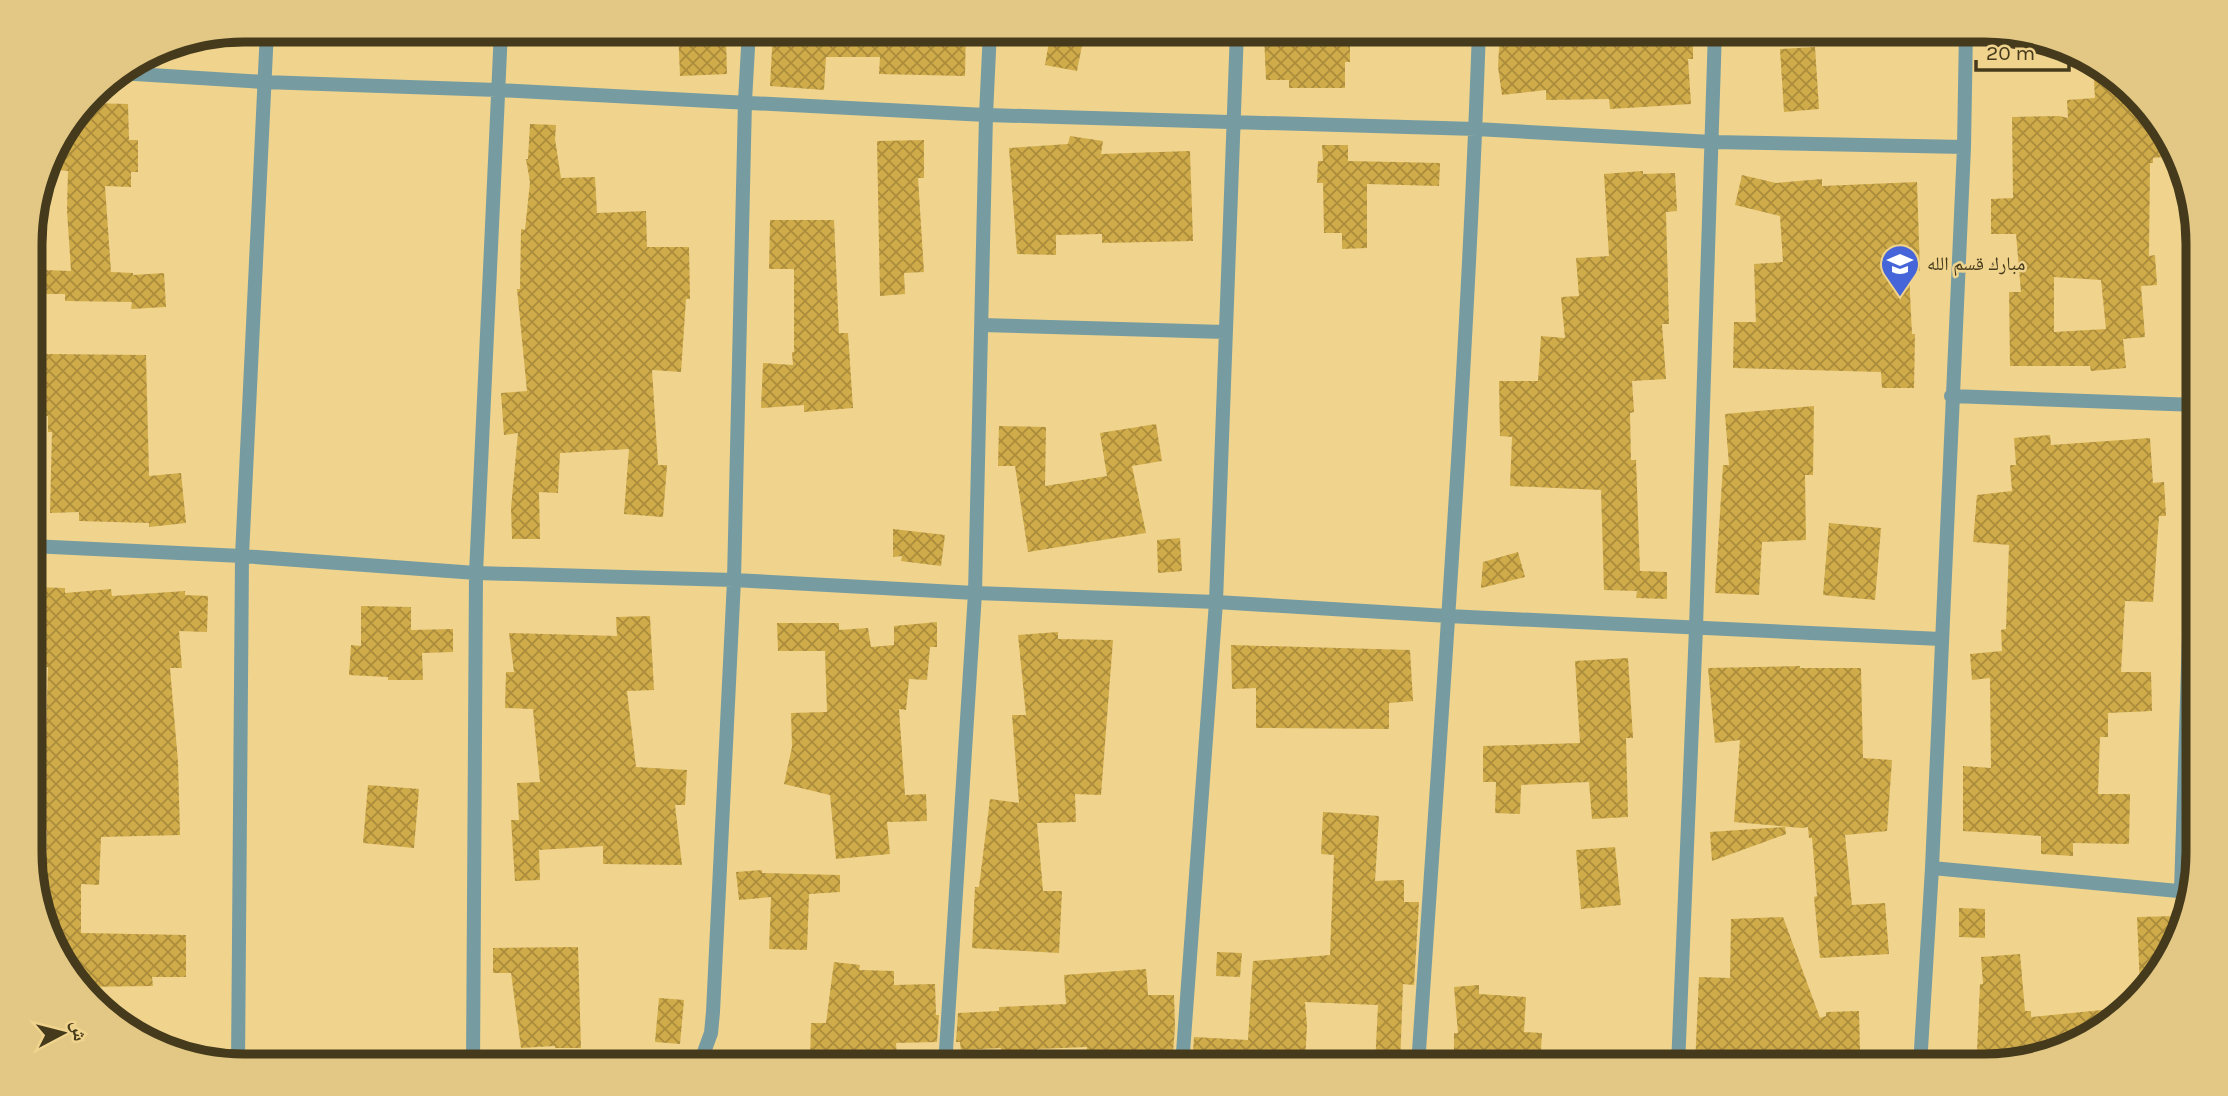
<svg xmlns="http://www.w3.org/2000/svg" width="2228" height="1096" font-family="Karla,'Noto Naskh Arabic',sans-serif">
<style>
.building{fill:url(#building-cross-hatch);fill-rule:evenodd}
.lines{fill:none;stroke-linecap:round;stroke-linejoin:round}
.minor{stroke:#769ca2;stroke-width:14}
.labels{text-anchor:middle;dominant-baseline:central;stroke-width:5;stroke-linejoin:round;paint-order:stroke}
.poi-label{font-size:19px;fill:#453a1c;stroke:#f0d48d;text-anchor:start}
.rim{fill:none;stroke:#453a1c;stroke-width:9}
</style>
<defs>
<pattern id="building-cross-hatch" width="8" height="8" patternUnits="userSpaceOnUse" patternTransform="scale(1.75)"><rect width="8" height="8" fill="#d0ab49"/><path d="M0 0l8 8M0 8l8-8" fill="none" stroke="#ab8c3c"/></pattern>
</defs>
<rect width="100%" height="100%" fill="#f0d48d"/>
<path class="building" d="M 678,30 L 713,30 L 713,40 L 726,40 L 727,74 L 680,76 Z
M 773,30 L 966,30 L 965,76 L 879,74 L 880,57 L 826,57 L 824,90 L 770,86 Z
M 1051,30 L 1085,30 L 1077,71 L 1045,65 Z
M 1289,30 L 1350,30 L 1350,62 L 1345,62 L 1345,88 L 1289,88 L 1289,80 L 1266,80 L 1264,35 L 1289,34 Z
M 1500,30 L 1610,33 L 1610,30 L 1693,30 L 1693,59 L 1688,59 L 1691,104 L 1610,109 L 1609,99 L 1546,100 L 1546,90 L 1502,95 L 1498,67 Z
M 1815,47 L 1819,109 L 1784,112 L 1780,49 Z
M 2093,64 L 2154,115 L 2172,156 L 2153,158 L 2153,163 L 2150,163 L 2149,256 L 2155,255 L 2157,285 L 2141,286 L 2145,337 L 2123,339 L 2126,368 L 2091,371 L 2090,366 L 2010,366 L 2009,292 L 2021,292 L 2016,234 L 1991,234 L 1991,199 L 2013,198 L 2012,117 L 2059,116 L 2068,118 L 2067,100 L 2095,98 ZM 2054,277 L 2101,280 L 2106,329 L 2054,332 Z
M 88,103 L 128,104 L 129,140 L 138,140 L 138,172 L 131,172 L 131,187 L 105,186 L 111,272 L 133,273 L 133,275 L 164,273 L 166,307 L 131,309 L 132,302 L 65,301 L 65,294 L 42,294 L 42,270 L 71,271 L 67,210 L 68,171 L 47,169 L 52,149 Z
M 530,124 L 556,125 L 555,139 L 561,178 L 595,177 L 597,213 L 646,211 L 647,247 L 689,247 L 690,299 L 686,299 L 681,372 L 652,370 L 658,465 L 667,465 L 663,517 L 624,514 L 629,449 L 560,453 L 558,493 L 539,492 L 540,539 L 512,539 L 511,508 L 518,433 L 504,435 L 501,393 L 527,391 L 517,289 L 520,289 L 521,229 L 525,230 L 530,182 L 526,159 L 528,159 Z
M 1070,136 L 1103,141 L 1101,154 L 1190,151 L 1193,241 L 1102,243 L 1102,234 L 1056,235 L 1056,255 L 1017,254 L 1009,148 L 1068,144 Z
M 924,140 L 924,178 L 918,178 L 924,272 L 904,273 L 905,294 L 880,296 L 877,141 Z
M 1322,145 L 1348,145 L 1348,161 L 1440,163 L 1439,186 L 1367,184 L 1367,248 L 1342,249 L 1342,233 L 1324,233 L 1323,183 L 1317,183 L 1318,161 L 1323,161 Z
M 1643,171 L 1643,174 L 1675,173 L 1677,211 L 1666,212 L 1669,324 L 1662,324 L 1666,379 L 1632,381 L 1634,412 L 1630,413 L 1631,460 L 1636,460 L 1640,571 L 1667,572 L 1667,599 L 1636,598 L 1637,591 L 1604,590 L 1601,490 L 1510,486 L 1512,437 L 1500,436 L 1499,381 L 1538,381 L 1541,336 L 1565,338 L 1561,297 L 1579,296 L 1576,258 L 1609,256 L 1604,174 Z
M 1742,175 L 1776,183 L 1822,179 L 1822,186 L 1917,182 L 1920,271 L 1909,272 L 1912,334 L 1915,334 L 1914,388 L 1882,388 L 1881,372 L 1733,368 L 1734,322 L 1756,322 L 1754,264 L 1783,262 L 1780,216 L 1735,205 Z
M 770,220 L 834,220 L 839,333 L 848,333 L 853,408 L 804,412 L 804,405 L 761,408 L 763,363 L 793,365 L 792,352 L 794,352 L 794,269 L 769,269 Z
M 45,354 L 146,355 L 149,476 L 181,473 L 186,523 L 149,527 L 149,523 L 79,521 L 79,512 L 50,513 L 52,432 L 48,432 L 48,416 L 32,417 L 31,391 L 45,390 Z
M 1814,406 L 1813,475 L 1805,475 L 1806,540 L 1762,542 L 1759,595 L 1715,593 L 1723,465 L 1729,465 L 1725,414 Z
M 1156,424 L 1162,461 L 1132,466 L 1146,533 L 1028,552 L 1015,466 L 998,466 L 999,426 L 1046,427 L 1045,486 L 1107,476 L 1100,433 Z
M 2050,435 L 2051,445 L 2150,438 L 2153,483 L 2164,482 L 2166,516 L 2159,516 L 2153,602 L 2125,601 L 2121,672 L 2151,672 L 2152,711 L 2108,713 L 2108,737 L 2100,737 L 2098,794 L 2130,794 L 2129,844 L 2073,843 L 2073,856 L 2041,854 L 2041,836 L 1963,831 L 1963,766 L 1991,768 L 1990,678 L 1972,680 L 1970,654 L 2002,651 L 2001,630 L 2006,629 L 2009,545 L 1973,542 L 1977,495 L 2012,491 L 2010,465 L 2016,465 L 2014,438 Z
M 1829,523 L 1881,528 L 1875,600 L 1823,595 Z
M 893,529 L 945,535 L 941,566 L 901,561 L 902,556 L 893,557 Z
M 1180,538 L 1182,571 L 1158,573 L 1157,540 Z
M 1518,552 L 1525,577 L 1481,588 L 1483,562 Z
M 31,587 L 65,588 L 65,593 L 111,589 L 112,596 L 185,591 L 185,595 L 208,596 L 207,632 L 179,631 L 182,668 L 170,668 L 178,762 L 180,835 L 101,837 L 99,885 L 81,884 L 81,933 L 186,935 L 186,977 L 152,977 L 153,986 L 80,987 L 74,982 L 37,892 L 45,892 L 47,830 L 32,830 L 31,803 L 44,804 L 48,667 L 31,668 Z
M 361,606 L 411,607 L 411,630 L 453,629 L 453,652 L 422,653 L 423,680 L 388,680 L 388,677 L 349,675 L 351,645 L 361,646 Z
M 650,616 L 654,690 L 627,691 L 636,767 L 687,770 L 685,805 L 675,805 L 682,865 L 603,864 L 603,846 L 539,850 L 540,880 L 515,881 L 511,820 L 519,820 L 517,783 L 540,782 L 533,709 L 505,708 L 506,672 L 514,672 L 509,633 L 617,636 L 616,617 Z
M 937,622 L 937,647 L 930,647 L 927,680 L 909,679 L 906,710 L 899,709 L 905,795 L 926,794 L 927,821 L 887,822 L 890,854 L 836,859 L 830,795 L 784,784 L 792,747 L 791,713 L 827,712 L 825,651 L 778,651 L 777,623 L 839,623 L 839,630 L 868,628 L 871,647 L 894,645 L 894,626 Z
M 1058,632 L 1058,639 L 1113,640 L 1101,795 L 1075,794 L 1076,822 L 1037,823 L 1043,891 L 1062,891 L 1059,953 L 972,948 L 975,887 L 979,887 L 990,799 L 1019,803 L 1012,715 L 1026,715 L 1018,635 Z
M 1231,645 L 1410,650 L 1413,701 L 1389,703 L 1389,729 L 1256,728 L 1256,688 L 1232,689 Z
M 1628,658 L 1633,738 L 1626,738 L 1628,817 L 1592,819 L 1589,782 L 1521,785 L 1520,814 L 1495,813 L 1496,782 L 1483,782 L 1483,746 L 1580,743 L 1575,661 Z
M 1800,666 L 1800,668 L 1861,668 L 1863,758 L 1892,760 L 1887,831 L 1845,835 L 1852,905 L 1885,903 L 1889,954 L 1820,958 L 1814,897 L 1817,896 L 1812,838 L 1809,838 L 1808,827 L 1802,828 L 1734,822 L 1740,740 L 1715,743 L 1708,668 Z
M 368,785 L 419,789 L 414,848 L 363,843 Z
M 1323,812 L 1379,816 L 1375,881 L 1404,880 L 1404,902 L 1419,902 L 1414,985 L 1403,984 L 1400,1066 L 1375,1066 L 1378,1005 L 1305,1002 L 1307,1025 L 1305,1062 L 1277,1060 L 1276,1066 L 1192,1066 L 1194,1037 L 1248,1040 L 1253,961 L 1330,955 L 1334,855 L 1321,854 Z
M 1785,827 L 1786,834 L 1712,861 L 1710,832 Z
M 1615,847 L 1621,905 L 1581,909 L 1576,850 Z
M 762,870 L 762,873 L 840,875 L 840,892 L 809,894 L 807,950 L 769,949 L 771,897 L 739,900 L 736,872 Z
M 1959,908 L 1985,909 L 1985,938 L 1959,937 Z
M 2177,916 L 2176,946 L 2140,987 L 2137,917 Z
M 1783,917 L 1820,1018 L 1826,1016 L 1826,1012 L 1859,1011 L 1860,1052 L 1814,1053 L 1811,1054 L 1811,1066 L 1695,1066 L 1699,977 L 1730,978 L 1731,919 Z
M 578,947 L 581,1048 L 555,1048 L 555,1046 L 521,1048 L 511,973 L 493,973 L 493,948 Z
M 1217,952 L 1242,953 L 1240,977 L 1216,976 Z
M 2020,954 L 2025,1011 L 2031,1011 L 2031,1017 L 2122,1008 L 2103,1030 L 2038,1052 L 1977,1050 L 1980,984 L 1983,984 L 1981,957 Z
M 834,962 L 860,965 L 859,970 L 894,971 L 894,985 L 935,984 L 936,1015 L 939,1015 L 937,1042 L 896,1043 L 897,1057 L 810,1062 L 811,1023 L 826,1023 Z
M 1146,969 L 1148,995 L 1174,995 L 1175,1027 L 1172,1066 L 1135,1066 L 1135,1061 L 1087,1061 L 1087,1047 L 1037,1049 L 1037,1066 L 1001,1066 L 1001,1048 L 961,1050 L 960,1042 L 956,1042 L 958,1013 L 999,1011 L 999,1007 L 1066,1004 L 1064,975 Z
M 1479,985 L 1479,994 L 1526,997 L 1524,1032 L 1542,1033 L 1540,1066 L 1486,1066 L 1486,1064 L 1454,1063 L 1454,1033 L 1458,1033 L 1454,987 Z
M 659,998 L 684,1000 L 680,1044 L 655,1042 Z"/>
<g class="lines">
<path class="minor" d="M 119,73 L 264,82 L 497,90 L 986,115 L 1476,129 L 1712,142 L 1964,147
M 982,325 L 1225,332
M 1951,396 L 2197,405
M 31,546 L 242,556 L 476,573 L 734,580 L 975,593 L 1216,602 L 1448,616 L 1941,639
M 1932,868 L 2189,892
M 2181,891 L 2197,379
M 238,1065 L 242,556 L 267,30
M 473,1066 L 476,573 L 501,30
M 699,1066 L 711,1033 L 713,1012 L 734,580 L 745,101 L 749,30
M 945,1066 L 975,593 L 986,115 L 990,30
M 1182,1066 L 1216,602 L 1237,30
M 1418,1066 C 1441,721 1467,375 1479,30
M 1678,1066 L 1696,628 L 1715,30
M 1920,1066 L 1932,868 L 1964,147 L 1966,30"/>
</g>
<defs>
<symbol id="school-pin" viewBox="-11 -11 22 30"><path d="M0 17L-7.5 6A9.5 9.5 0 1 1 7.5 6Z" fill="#4665d8" stroke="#f0d48d"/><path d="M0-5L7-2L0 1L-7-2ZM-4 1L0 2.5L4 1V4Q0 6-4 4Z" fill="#fff"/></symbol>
</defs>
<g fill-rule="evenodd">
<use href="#school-pin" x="1878" y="242" width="44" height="60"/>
</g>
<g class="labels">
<g class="poi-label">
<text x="1927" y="264">مبارك قسم الله</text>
</g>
</g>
<path d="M0 0H2228V1096H0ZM244 42H1984A202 202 0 0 1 2186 244V852A202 202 0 0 1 1984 1054H244A202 202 0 0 1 42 852V244A202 202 0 0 1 244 42Z" fill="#e2c884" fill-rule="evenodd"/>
<path class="rim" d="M244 42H1984A202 202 0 0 1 2186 244V852A202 202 0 0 1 1984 1054H244A202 202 0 0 1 42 852V244A202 202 0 0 1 244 42Z"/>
<g transform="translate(63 1033) rotate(83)" stroke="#f0d48d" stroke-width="5" paint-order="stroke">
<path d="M0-5L12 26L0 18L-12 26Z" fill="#453a1c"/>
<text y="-10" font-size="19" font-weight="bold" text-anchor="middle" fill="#453a1c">ش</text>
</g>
<path d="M1976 60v10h93v-10" fill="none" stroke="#453a1c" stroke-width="3.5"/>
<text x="1986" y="60" font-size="21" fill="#453a1c" stroke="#f0d48d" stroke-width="5" paint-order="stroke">20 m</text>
</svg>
